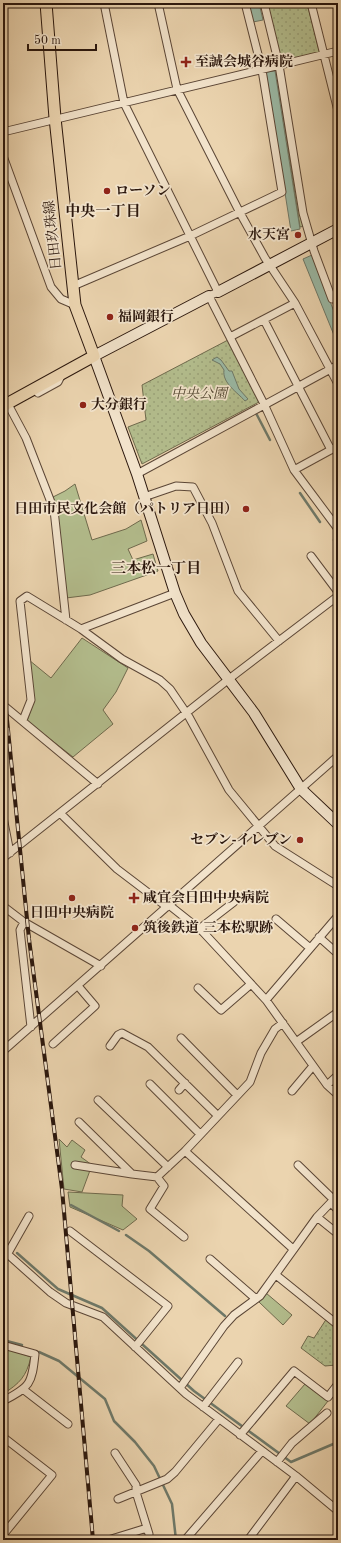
<svg xmlns="http://www.w3.org/2000/svg" width="341" height="1543" font-family="'Old Standard TT','Noto Serif JP',serif">
<style>
.green{fill:#b3bd8d;stroke:#6f6a4d}
.park{fill:url(#park-dots);stroke:#6f6a4d}
.water{fill:#9ab9a5;stroke:#6e7868}
.lines{fill:none;stroke-linecap:round;stroke-linejoin:round}
.stream{stroke:#6e7868;stroke-width:2.5}
.street-casing{stroke:#5b4636;stroke-width:9}
.secondary-casing{stroke:#2b170d;stroke-width:12}
.primary-casing{stroke:#2b170d;stroke-width:13}
.street{stroke:#f2e3cb;stroke-width:7}
.secondary{stroke:#f2e3cb;stroke-width:10}
.primary{stroke:#ebd4af;stroke-width:11}
.rail-casing{stroke:#2b170d;stroke-width:4}
.rail{stroke:#f2e3cb;stroke-width:2.5;stroke-dasharray:8;stroke-linecap:butt}
.poi-dot{fill:#8f2418;stroke:#f2e3cb;stroke-width:1.5}
.labels{text-anchor:middle;dominant-baseline:central;stroke-width:3.5;stroke-linejoin:round;paint-order:stroke}
.poi-label{font-size:14px;font-weight:bold;fill:#2b170d;stroke:#f2e3cb;text-anchor:start}
.street-label{font-size:14px;fill:#2b170d;stroke:#f2e3cb}
.park-label{font-size:14px;font-style:italic;fill:#544933;stroke:#f2e3cb}
.neighbourhood-label{font-size:15px;font-weight:bold;fill:#2b170d;stroke:#f2e3cb}
</style>
<defs>
<pattern id="park-dots" width="8" height="8" patternUnits="userSpaceOnUse"><rect width="8" height="8" fill="#b3bd8d"/><path d="M2 2h.1M6 6h.1" fill="none" stroke="#9aa278" stroke-width="1.8" stroke-linecap="round"/></pattern>
</defs>
<rect width="100%" height="100%" fill="#ebd4af"/>
<filter id="stains"><feTurbulence type="fractalNoise" baseFrequency=".005" numOctaves="4"/><feColorMatrix values="0 0 0 0 .2 0 0 0 0 .09 0 0 0 0 .02 0 0 0 .5 -.17"/></filter>
<radialGradient id="worn" r=".72"><stop offset=".6" stop-color="#630" stop-opacity="0"/><stop offset="1" stop-color="#630" stop-opacity=".3"/></radialGradient>
<path class="green" d="M 279,70 L 305,226 L 300,227 L 276,71 Z
M 75,484 L 92,540 L 126,529 L 141,520 L 147,541 L 128,549 L 133,560 L 153,554 L 158,571 L 90,595 L 66,598 L 53,497 L 65,491 Z
M 82,638 L 128,668 L 116,692 L 103,710 L 113,724 L 73,757 L 27,721 L 34,701 L 29,660 L 51,678 Z
M 59,1139 L 67,1147 L 72,1140 L 85,1150 L 81,1157 L 92,1165 L 82,1192 L 64,1189 Z
M 68,1192 L 123,1195 L 122,1206 L 137,1219 L 123,1230 L 70,1207 Z
M 266,1293 L 292,1315 L 283,1325 L 259,1302 Z
M 3,1347 L 31,1357 C 26,1377 20,1383 3,1394 Z
M 305,1384 L 328,1401 L 310,1424 L 286,1406 Z"/>
<path class="park" d="M 282,3 L 307,3 L 320,54 L 281,60 L 268,6 Z
M 228,340 L 259,402 L 142,464 L 128,427 L 146,420 L 142,385 Z
M 327,1318 L 338,1327 L 338,1362 L 336,1365 L 325,1366 L 301,1348 L 308,1336 L 314,1338 Z"/>
<path class="water" d="M 249,3 L 259,3 L 263,20 L 253,22 Z
M 275,71 L 300,229 L 291,231 L 266,72 Z
M 312,255 L 338,322 L 338,345 L 303,259 Z
M 217,357 L 221,360 L 229,371 L 232,371 L 239,389 L 248,399 L 245,401 C 237,392 222,383 224,370 L 220,364 L 212,360 Z"/>
<g class="lines">
<path class="stream" d="M 257,415 L 270,440
M 300,493 L 320,522
M 334,540 L 338,545
M 71,1205 L 119,1231
M 126,1235 L 149,1251 L 225,1316
M 3,1243 L 9,1246
M 17,1253 L 58,1289 L 102,1308 L 194,1391 L 291,1462 L 338,1442
M 3,1340 L 22,1345
M 39,1352 L 59,1361 L 105,1399 L 114,1421 L 135,1442 L 154,1466 L 172,1504 L 176,1540"/>
<defs>
<path id="street" d="M 104,3 L 124,103 L 218,292 L 209,296 L 264,404 L 294,470 L 338,529
M 158,3 L 177,89 L 239,211 L 265,258 L 295,303 L 338,384
M 264,3 L 279,65 L 303,213 L 314,251 L 332,299 L 338,296
M 311,3 L 338,111
M 3,132 L 338,51
M 3,156 L 51,287 L 61,299 L 75,305
M 73,286 L 190,236 L 282,192 L 262,70 L 245,3
M 264,320 L 331,450
M 230,337 L 295,303
M 38,393 L 58,382 L 62,374
M 10,408 L 26,438 L 54,510 L 66,620
M 294,470 L 338,446
M 137,474 L 338,365
M 144,497 L 176,486 L 193,487 L 212,523 L 238,591 L 279,641
M 311,556 L 338,592
M 81,629 L 175,593
M 3,705 L 98,784
M 23,720 L 31,700 L 20,601 L 27,596 L 81,629 L 122,659 L 160,680 L 170,689 L 189,717 L 229,790 L 275,846 L 338,886
M 61,814 L 117,869 L 167,907
M 3,817 L 10,853
M 3,858 L 229,679 L 338,596
M 169,905 L 203,932 L 266,1000 L 327,1085 L 338,1095
M 3,906 L 24,922 L 101,966
M 276,919 L 310,948
M 24,922 L 20,930 L 31,1027
M 199,929 L 234,902
M 319,937 L 338,954
M 198,988 L 221,1010 L 251,984
M 266,1000 L 337,917
M 181,1038 L 237,1095
M 296,1042 L 338,1012
M 53,1044 L 95,1006 L 78,986
M 110,1046 L 118,1035 L 122,1033 L 148,1047 L 217,1115
M 3,1051 L 338,756
M 150,1084 L 200,1134
M 327,1085 L 338,1075
M 179,1090 L 185,1083
M 292,1091 L 313,1066
M 98,1100 L 168,1167
M 79,1122 L 132,1174 L 157,1177 L 185,1151 L 250,1082 L 261,1053 L 275,1029 L 283,1023
M 185,1151 L 293,1249
M 75,1165 L 132,1174
M 298,1165 L 334,1200
M 157,1177 L 164,1186 L 150,1209 L 184,1237
M 331,1203 L 338,1210
M 317,1217 L 338,1234
M 70,1231 L 168,1306 L 135,1347
M 3,1250 L 50,1292 L 66,1303 L 103,1317 L 186,1394 L 296,1476 L 338,1511
M 8,1253 L 29,1216
M 210,1259 L 256,1299
M 276,1275 L 338,1325
M 3,1345 L 35,1354 C 32,1384 30,1387 3,1401
M 180,1388 L 224,1326 L 234,1315 L 260,1296 L 317,1217 L 338,1195
M 24,1390 L 68,1424
M 203,1407 L 238,1362
M 240,1435 L 294,1371 L 328,1397 L 338,1384
M 3,1437 L 52,1475 L 3,1535
M 115,1453 L 136,1485 L 136,1492 L 149,1534
M 277,1462 L 292,1443 L 327,1413
M 118,1499 L 167,1479 L 175,1472 L 219,1419
M 108,1540 L 147,1528
M 185,1540 L 262,1451
M 248,1540 L 296,1476"/>
<path id="secondary" d="M 218,292 L 338,229
M 209,296 L 94,356 L 137,474 L 175,593 L 184,614 L 201,643 L 254,713 L 301,789 L 338,824"/>
<path id="primary" d="M 3,406 L 94,356 L 75,305 L 55,118 L 46,3"/>
</defs>
<use href="#street" class="street-casing"/>
<use href="#secondary" class="secondary-casing"/>
<use href="#primary" class="primary-casing"/>
<use href="#street" class="street"/>
<use href="#secondary" class="secondary"/>
<use href="#primary" class="primary"/>
<defs>
<path id="rail" d="M 3,680 L 29,939 L 62,1189 L 93,1540"/>
</defs>
<use href="#rail" class="rail-casing"/>
<use href="#rail" class="rail"/>
</g>
<g class="poi-dot">
<path d="M184 56h4v4h4v4h-4v4h-4v-4h-4v-4h4z"/>
<circle cx="107" cy="191" r="4"/>
<circle cx="298" cy="235" r="4"/>
<circle cx="110" cy="317" r="4"/>
<circle cx="83" cy="405" r="4"/>
<circle cx="246" cy="509" r="4"/>
<circle cx="300" cy="840" r="4"/>
<circle cx="72" cy="898" r="4"/>
<path d="M132 892h4v4h4v4h-4v4h-4v-4h-4v-4h4z"/>
<circle cx="135" cy="928" r="4"/>
</g>
<g class="labels">
<g class="poi-label">
<text x="195" y="62">至誠会城谷病院</text>
<text x="115" y="191">ローソン</text>
<text x="290" y="235" text-anchor="end">水天宮</text>
<text x="118" y="317">福岡銀行</text>
<text x="91" y="405">大分銀行</text>
<text x="238" y="509" text-anchor="end">日田市民文化会館（パトリア日田）</text>
<text x="292" y="840" text-anchor="end">セブン-イレブン</text>
<text x="143" y="898">咸宜会日田中央病院</text>
<text x="72" y="913" text-anchor="middle">日田中央病院</text>
<text x="143" y="928">筑後鉄道 三本松駅跡</text>
</g>
<g class="street-label">
<text transform="translate(53 235) rotate(-96)">日田玖珠線</text>
</g>
<g class="park-label">
<text x="199" y="394">中央公園</text>
</g>
<g class="neighbourhood-label">
<text x="103" y="212">中央一丁目</text>
<text x="156" y="569">三本松一丁目</text>
</g>
</g>
<rect width="341" height="1543" fill="none" stroke="#ebd4af" stroke-width="16"/>
<rect x="4" y="4" width="333" height="1535" fill="none" stroke="#2b170d" stroke-width="2"/>
<rect x="8" y="8" width="325" height="1527" fill="none" stroke="#2b170d"/>
<path d="M28 44v6h68v-6" fill="none" stroke="#2b170d" stroke-width="2"/>
<text x="34" y="44" font-size="12" fill="#2b170d" stroke="#f2e3cb" stroke-width="3" paint-order="stroke">50 m</text>
<rect width="100%" height="100%" filter="url(#stains)"/>
<rect width="100%" height="100%" fill="url(#worn)"/>
</svg>
